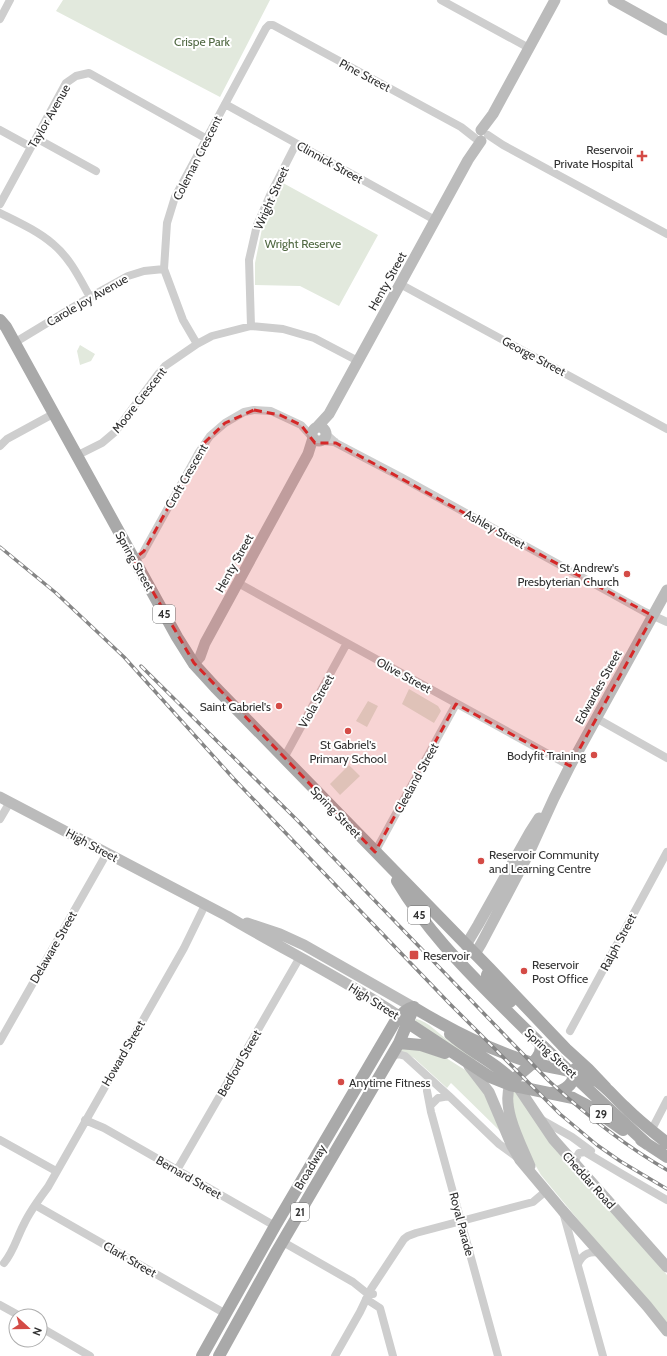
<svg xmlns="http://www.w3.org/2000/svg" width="667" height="1356" font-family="Cabin,sans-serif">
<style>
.green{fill:#e2e9dd}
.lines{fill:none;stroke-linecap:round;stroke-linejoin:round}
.street{stroke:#cecece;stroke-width:8}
.secondary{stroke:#bbb;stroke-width:11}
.primary{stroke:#a9a9a9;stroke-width:12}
.rail-casing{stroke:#868686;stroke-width:3.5}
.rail{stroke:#fff;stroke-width:2;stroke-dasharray:6;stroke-linecap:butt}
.marked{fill:#d62828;fill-opacity:0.2;stroke:#d62828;stroke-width:3;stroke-dasharray:8 5;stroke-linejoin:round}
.poi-dot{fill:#d44b46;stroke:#fff;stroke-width:1.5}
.labels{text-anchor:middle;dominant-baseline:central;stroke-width:4;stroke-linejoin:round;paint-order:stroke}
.shield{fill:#fff;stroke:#6f6f6f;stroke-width:1}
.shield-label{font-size:11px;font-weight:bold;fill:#313131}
.park-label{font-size:12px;fill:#506842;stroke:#fff}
.street-label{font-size:12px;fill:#313131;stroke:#fff}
.poi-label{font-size:12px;fill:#313131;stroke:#fff;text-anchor:end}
</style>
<rect width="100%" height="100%" fill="#fff"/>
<path class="green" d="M 63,0 L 270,0 L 220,97 L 56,11 Z
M 283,183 L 378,235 L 339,306 L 300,286 L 255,285 L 255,263 L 263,224 Z
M 80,345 L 95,354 L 91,361 L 80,365 L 77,351 Z
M 409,689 L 438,706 L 441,711 L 434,723 L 402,704 Z
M 368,701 L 378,706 L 367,727 L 356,721 Z
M 349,765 L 360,776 L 340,795 L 330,784 Z
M 416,1019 C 428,1021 440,1035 450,1042 C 458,1048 467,1053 476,1059 L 473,1063 L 415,1022 Z
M 403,1046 L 443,1056 L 473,1075 L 482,1088 L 500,1131 L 451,1083 L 447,1088 L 414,1058 L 400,1051 Z
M 515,1090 L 667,1275 L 667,1327 L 541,1175 L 529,1154 L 519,1132 L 511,1101 L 512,1094 Z"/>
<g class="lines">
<path class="street" d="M 441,0 L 529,48
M 0,19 L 10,0
M 225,104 L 435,220
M 0,130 L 31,147
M 488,135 L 503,145 L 667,234
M 36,138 L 96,171
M 0,204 L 66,83 L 76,76 L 89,73 L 207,139
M 0,213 C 18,222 38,231 53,244 C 70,258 80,279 90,297
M 400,284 L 667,429
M 251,326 L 249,260 L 257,225 L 271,193 L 296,144
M 14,343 L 90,297 L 128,276 L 144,271 L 164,269
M 197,344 L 183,320 L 164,269 L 167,223 L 175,197 L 266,28 L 269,25 L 273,25 L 461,127 L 475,138
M 326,434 L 336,443 L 399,476 L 645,612 L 667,622
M 322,441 L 335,442
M 0,446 L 7,439 L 53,414
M 76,456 L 102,443 L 115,432 L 159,373 L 165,366 L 197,344 L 212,336 L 251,326 L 283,329 L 314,338 L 358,361
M 134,559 L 142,555 L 144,551 L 199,452 L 210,436 L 225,423 L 244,412 L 254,410 L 271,411 L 301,425 L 312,437
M 238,583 L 570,766
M 596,718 L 667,758
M 284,758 L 347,643
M 0,819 L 10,802
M 375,852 L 456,704
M 570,1031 L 667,852
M 0,1041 L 107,853
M 390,1058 L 398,1054 L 405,1056 L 449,1096
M 427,1091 L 431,1112 L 498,1356
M 430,1106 L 438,1098 L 449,1096 L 499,1144 L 518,1158
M 85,1120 L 104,1128 L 275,1226
M 542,1120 L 572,1137 L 591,1151
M 651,1131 L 667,1100
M 0,1140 L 56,1171
M 574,1162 L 579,1153 L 585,1152 L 622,1174 L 667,1200
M 177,1170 L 300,957
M 35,1205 L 226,1314
M 563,1212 L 603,1356
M 283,1242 L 353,1282 L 368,1294 L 373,1294
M 4,1263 C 14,1251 17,1237 24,1224 C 30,1211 39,1199 48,1187 L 184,948 L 205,905
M 578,1264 C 583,1253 590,1251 601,1253
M 366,1299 L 380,1308 L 393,1356
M 0,1305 L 20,1316
M 40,1327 L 90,1356
M 335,1356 L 360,1312 L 371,1289 L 404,1239 L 408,1236 L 416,1233 L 533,1202 L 546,1191"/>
<path class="secondary" d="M 613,0 L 667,30
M 481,130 L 493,114 L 555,0
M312 434a7 7 0 1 1 14 0a7 7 0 1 1-14 0Z
M 317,427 L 329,414 L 468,160 L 481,141
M 194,664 L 200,657 L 205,643 L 308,454 L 313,438
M 0,797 L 227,916 C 284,950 344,979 399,1016
M 247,923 L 280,934 L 304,945 L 413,1007
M 466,945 L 478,925 L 530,832 L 539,818
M 475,954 L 481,944 L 528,855 L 554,798 L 570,766 L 667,590
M 469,1066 L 489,1092 L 512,1146 L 520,1160 L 562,1210 L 647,1306 L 667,1331
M 510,1085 C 501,1108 521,1144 530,1166
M 518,1087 L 553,1139 L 667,1267"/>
<path class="primary" d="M 0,320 L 6,327 L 177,637 L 194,664 L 215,687 L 490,969 L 566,1049 L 588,1069 L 606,1088
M 397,881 C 425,928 461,965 500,1004 C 548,1052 597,1098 647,1144
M 490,969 L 487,975 L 488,979 L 510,1002
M 402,1019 L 490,1077 L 510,1085 L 573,1098 L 592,1108 L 623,1130
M 450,1034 C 470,1052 503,1066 518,1087
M 399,1043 L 421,1045 L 445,1053
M 510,1085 C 517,1071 546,1061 540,1043
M 552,1093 C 566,1091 575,1084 575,1069
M 641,1140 L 667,1157
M 202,1356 L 275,1226 L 396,1020 C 401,1014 406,1009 413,1007 C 449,1029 488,1049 529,1062 C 548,1068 576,1070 594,1079 C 606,1086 615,1098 625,1107 C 638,1120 653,1132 667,1143
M 219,1356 L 277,1251 L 399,1043 L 414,1007"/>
<defs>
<path id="rail" d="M 0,547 L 56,593 L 124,657 L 234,779 L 323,872 L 449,1003 L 560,1114 L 597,1145 L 620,1161 L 667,1189
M 141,666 L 296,819 L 549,1081 C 586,1115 624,1145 667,1170"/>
</defs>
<use href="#rail" class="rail-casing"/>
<use href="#rail" class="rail"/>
</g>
<path class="marked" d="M 254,410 L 280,415 L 301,425 L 315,443 L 336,443 L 653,616 L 570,766 L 456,704 L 375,852 L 194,663 L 134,559 L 144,551 L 204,443 L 225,423 Z"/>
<g class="poi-dot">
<path d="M640 150h4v4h4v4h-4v4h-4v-4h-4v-4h4z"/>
<circle cx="627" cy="574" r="4"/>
<circle cx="279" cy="706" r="4"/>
<circle cx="348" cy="731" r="4"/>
<circle cx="594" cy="755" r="4"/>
<circle cx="481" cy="861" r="4"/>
<rect x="409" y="950" width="10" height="10" rx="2"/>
<circle cx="524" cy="971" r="4"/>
<circle cx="341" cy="1082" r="4"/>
</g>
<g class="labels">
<g class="shield">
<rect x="153" y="605" width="22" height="18" rx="3"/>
<rect x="408" y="906" width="22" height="18" rx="3"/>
<rect x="590" y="1105" width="22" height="18" rx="3"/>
<rect x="291" y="1203" width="18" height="18" rx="3"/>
</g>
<g class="shield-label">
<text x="164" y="614">45</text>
<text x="419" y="915">45</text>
<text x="601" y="1114">29</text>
<text x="300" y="1212">21</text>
</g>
<g class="park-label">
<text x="202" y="41">Crispe Park</text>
<text x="303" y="243">Wright Reserve</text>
</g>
<g class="street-label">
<text transform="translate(365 75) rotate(28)">Pine Street</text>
<text transform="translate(49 116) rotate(-60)">Taylor Avenue</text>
<text transform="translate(197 158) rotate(-63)">Coleman Crescent</text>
<text transform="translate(330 162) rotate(29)">Clinnick Street</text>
<text transform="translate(271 198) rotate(-66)">Wright Street</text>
<text transform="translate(387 281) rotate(-61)">Henty Street</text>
<text transform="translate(87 300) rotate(-30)">Carole Joy Avenue</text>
<text transform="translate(534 356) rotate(28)">George Street</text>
<text transform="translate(139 400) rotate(-52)">Moore Crescent</text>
<text transform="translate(186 476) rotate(-60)">Croft Crescent</text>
<text transform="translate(495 529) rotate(29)">Ashley Street</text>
<text transform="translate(135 561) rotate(61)">Spring Street</text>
<text transform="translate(234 563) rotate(-61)">Henty Street</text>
<text transform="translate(404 675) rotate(29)">Olive Street</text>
<text transform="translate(598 687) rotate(-61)">Edwardes Street</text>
<text transform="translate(316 701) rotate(-61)">Viola Street</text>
<text transform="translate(416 778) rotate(-61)">Cleeland Street</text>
<text transform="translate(336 812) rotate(46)">Spring Street</text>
<text transform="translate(92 845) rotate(28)">High Street</text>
<text transform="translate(618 942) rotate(-62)">Ralph Street</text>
<text transform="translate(53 947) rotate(-60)">Delaware Street</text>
<text transform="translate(374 1001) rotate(32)">High Street</text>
<text transform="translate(123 1053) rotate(-60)">Howard Street</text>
<text transform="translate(551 1053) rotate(43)">Spring Street</text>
<text transform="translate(239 1063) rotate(-60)">Bedford Street</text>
<text transform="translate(310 1167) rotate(-59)">Broadway</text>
<text transform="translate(189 1177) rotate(30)">Bernard Street</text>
<text transform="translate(589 1180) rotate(48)">Cheddar Road</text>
<text transform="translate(462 1224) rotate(75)">Royal Parade</text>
<text transform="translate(130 1259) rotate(30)">Clark Street</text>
</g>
<g class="poi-label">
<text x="633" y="149">Reservoir<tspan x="633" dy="14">Private Hospital</tspan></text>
<text x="619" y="567">St Andrew's<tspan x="619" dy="14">Presbyterian Church</tspan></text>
<text x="271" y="706">Saint Gabriel's</text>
<text x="348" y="744" text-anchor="middle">St Gabriel's<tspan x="348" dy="14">Primary School</tspan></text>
<text x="586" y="755">Bodyfit Training</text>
<text x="489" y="854" text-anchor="start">Reservoir Community<tspan x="489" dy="14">and Learning Centre</tspan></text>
<text x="423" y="955" text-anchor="start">Reservoir</text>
<text x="532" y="964" text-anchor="start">Reservoir<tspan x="532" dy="14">Post Office</tspan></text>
<text x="349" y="1082" text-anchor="start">Anytime Fitness</text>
</g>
</g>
<g transform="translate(28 1328) rotate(111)"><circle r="19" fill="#ffffff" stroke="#adadad"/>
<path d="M0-3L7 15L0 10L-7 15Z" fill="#d44b46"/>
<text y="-6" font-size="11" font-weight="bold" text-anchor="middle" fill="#313131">N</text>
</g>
</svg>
